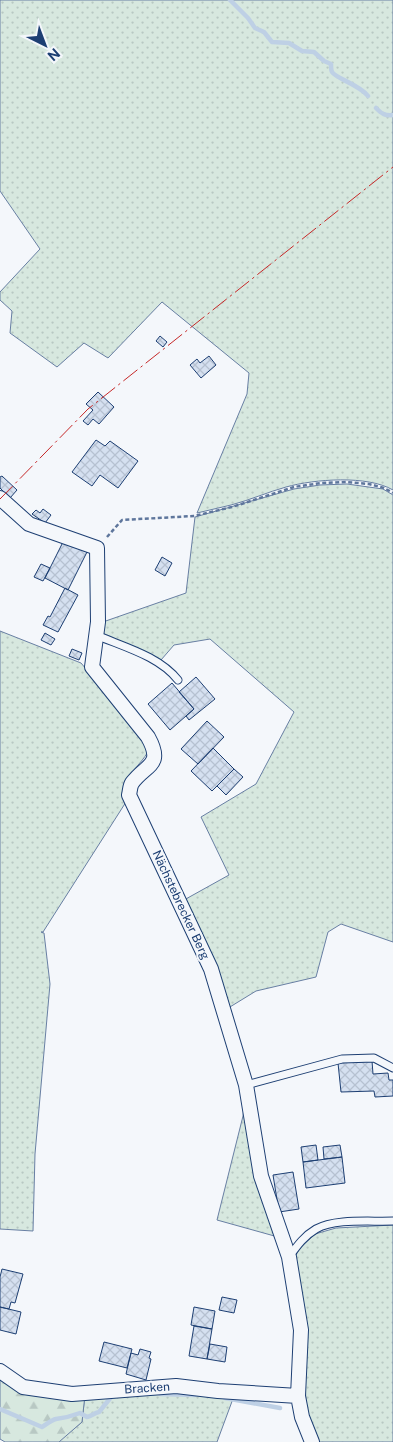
<svg xmlns="http://www.w3.org/2000/svg" width="393" height="1442" font-family="'Public Sans',sans-serif">
<style>
.green{fill:url(#green-dots);stroke:#687fa3}
.forest{fill:url(#forest-firs);stroke:#687fa3}
.lines{fill:none;stroke-linecap:round;stroke-linejoin:round}
.stream{stroke:#bed0e5;stroke-width:4.5}
.building{fill:url(#building-cross-hatch);stroke:#1d3f73}
.lane-casing{stroke:#1d3f73;stroke-width:9}
.street-casing{stroke:#1d3f73;stroke-width:16}
.path{stroke:#5e769c;stroke-width:2.5;stroke-dasharray:4 2.5;stroke-linecap:butt}
.lane{stroke:#f4f7fb;stroke-width:7}
.street{stroke:#f4f7fb;stroke-width:14}
.power{stroke:#c62828;stroke-width:1;stroke-dasharray:18 4 2.5 4;stroke-linecap:butt}
.labels{text-anchor:middle;dominant-baseline:central;stroke-width:4;stroke-linejoin:round;paint-order:stroke}
.street-label{font-size:12px;fill:#1d3f73;stroke:#f4f7fb}
</style>
<defs>
<pattern id="green-dots" width="8" height="8" patternUnits="userSpaceOnUse" patternTransform="scale(1.25)"><rect width="8" height="8" fill="#d7e8df"/><path d="M2 2h.1M6 6h.1" fill="none" stroke="#b8c8c3" stroke-width="1.8" stroke-linecap="round"/></pattern>
<pattern id="forest-firs" width="22" height="20" patternUnits="userSpaceOnUse" patternTransform="scale(1.25)"><rect width="22" height="20" fill="#d7e8df"/><path d="M5 1l3.5 6h-7zM16 11l3.5 6h-7z" fill="#b8c8c3"/></pattern>
<pattern id="building-cross-hatch" width="8" height="8" patternUnits="userSpaceOnUse" patternTransform="scale(1.25)"><rect width="8" height="8" fill="#d5e0f0"/><path d="M0 0l8 8M0 8l8-8" fill="none" stroke="#b6c1d1"/></pattern>
</defs>
<rect width="100%" height="100%" fill="#f4f7fb"/>
<path class="green" d="M 0,0 L 393,0 L 393,490 C 367,475 315,479 286,487 C 268,492 250,500 231,505 C 220,508 208,510 197,513 L 247,394 L 249,373 L 162,302 L 108,358 L 84,343 L 57,367 L 10,333 L 12,311 L 0,300 L 0,292 L 40,249 L 0,191 Z
M 347,484 L 383,489 L 393,495 L 393,942 L 341,924 L 328,932 L 316,977 L 256,991 L 225,1010 L 184,900 L 229,875 L 201,817 L 256,784 L 294,712 L 210,639 L 174,645 L 161,660 L 100,634 L 100,623 L 186,593 L 195,517 L 294,489 L 320,485 Z
M 0,631 L 81,663 L 143,736 L 149,750 C 139,769 116,780 126,802 L 43,932 L 41,932 L 44,933 L 50,984 L 35,1154 L 33,1231 L 0,1229 Z
M 245,1099 L 278,1237 L 217,1220 L 243,1116 Z
M 393,1225 L 393,1442 L 317,1442 L 306,1413 L 304,1329 L 293,1261 L 299,1249 L 315,1234 L 336,1228 Z
M 139,1390 L 234,1396 L 217,1442 L 58,1442 L 82,1422 L 85,1394 Z"/>
<path class="forest" d="M 0,1375 L 85,1395 L 82,1422 L 59,1442 L 5,1442 L 0,1439 Z"/>
<g class="lines">
<path class="stream" d="M 230,0 L 248,18 L 255,28 L 264,32 L 272,42 L 289,43 L 302,51 L 314,52 L 324,61 L 331,64 C 331,67 331,70 332,72 C 335,78 360,85 368,96
M 376,108 C 382,114 385,116 393,115
M 160,1394 L 195,1395
M 225,1398 L 280,1408
M 0,1409 L 42,1427 C 46,1425 51,1420 56,1419 C 64,1418 72,1416 80,1413 L 87,1417 C 92,1416 94,1413 99,1412 L 112,1396"/>
</g>
<path class="building" d="M 160,336 L 167,342 L 163,347 L 156,341 Z
M 209,356 L 216,365 L 201,378 L 190,365 L 197,359 L 200,363 Z
M 98,392 L 114,407 L 99,424 L 93,419 L 88,425 L 83,421 L 93,410 L 86,404 Z
M 96,440 L 105,446 L 110,441 L 138,461 L 118,488 L 100,475 L 92,486 L 72,472 Z
M 2,476 L 17,490 L 10,498 L 0,488 L 0,477 Z
M 43,509 L 51,515 L 45,523 L 32,514 L 36,510 L 40,513 Z
M 64,540 L 87,552 L 68,590 L 45,578 Z
M 162,557 L 172,563 L 165,576 L 155,570 Z
M 41,564 L 50,568 L 43,581 L 34,577 Z
M 65,588 L 78,595 L 58,632 L 43,625 L 48,616 L 50,617 Z
M 45,633 L 55,639 L 51,645 L 41,640 Z
M 72,649 L 82,653 L 79,660 L 69,656 Z
M 196,677 L 215,699 L 189,720 L 186,716 L 194,709 L 179,692 Z
M 172,683 L 194,709 L 170,730 L 148,704 Z
M 207,721 L 224,737 L 198,764 L 181,749 Z
M 213,748 L 234,769 L 212,791 L 191,771 Z
M 234,769 L 243,777 L 226,795 L 217,786 Z
M 372,1061 L 373,1074 L 388,1073 L 389,1080 L 393,1080 L 393,1096 L 375,1097 L 374,1091 L 341,1092 L 338,1063 Z
M 316,1145 L 318,1160 L 303,1162 L 301,1147 Z
M 340,1145 L 342,1157 L 324,1159 L 323,1147 Z
M 342,1157 L 345,1183 L 306,1188 L 303,1162 Z
M 293,1172 L 299,1209 L 279,1212 L 273,1175 Z
M 2,1269 L 23,1274 L 15,1303 L 11,1302 L 9,1309 L 0,1307 L 0,1277 Z
M 222,1297 L 237,1300 L 234,1313 L 219,1310 Z
M 0,1307 L 21,1312 L 16,1334 L 0,1330 Z
M 194,1307 L 215,1311 L 212,1329 L 191,1325 Z
M 194,1326 L 212,1329 L 207,1359 L 189,1356 Z
M 104,1342 L 132,1349 L 127,1368 L 99,1361 Z
M 210,1344 L 227,1347 L 225,1362 L 207,1359 Z
M 140,1349 L 151,1352 L 149,1358 L 151,1359 L 146,1380 L 126,1374 L 131,1353 L 138,1355 Z"/>
<g class="lines">
<defs>
<path id="lane" d="M 96,635 C 124,647 159,656 178,680
M 246,1085 L 342,1059 L 374,1058 L 393,1068
M 289,1257 C 297,1246 304,1236 316,1229 C 335,1218 371,1222 393,1221"/>
<path id="street" d="M 0,498 L 29,524 L 97,548 L 98,622 L 92,667 L 148,737 C 164,766 146,764 132,783 C 130,786 130,791 129,795 L 211,969 L 246,1085 L 261,1176 L 289,1257 L 301,1330 L 298,1396 L 302,1417 L 312,1442
M 0,1371 L 23,1387 L 72,1394 L 176,1386 L 218,1391 L 298,1396"/>
</defs>
<use href="#lane" class="lane-casing"/>
<use href="#street" class="street-casing"/>
<path class="path" d="M 107,537 L 122,520 L 194,516 L 232,507 L 294,487 L 321,483 L 346,482 L 369,484 L 384,488 L 393,493"/>
<use href="#lane" class="lane"/>
<use href="#street" class="street"/>
<path class="power" d="M 0,499 L 88,409 L 393,167"/>
</g>
<g class="labels">
<g class="street-label">
<text transform="translate(181 905) rotate(65)">Nächstebrecker Berg</text>
<text transform="translate(147 1388) rotate(-4)">Bracken</text>
</g>
</g>
<g transform="translate(45 45) rotate(138)" stroke="#f4f7fb" stroke-width="4" paint-order="stroke">
<path d="M0-4L9 19L0 12L-9 19Z" fill="#1d3f73"/>
<text y="-8" font-size="14" font-weight="bold" text-anchor="middle" fill="#1d3f73">N</text>
</g>
</svg>
